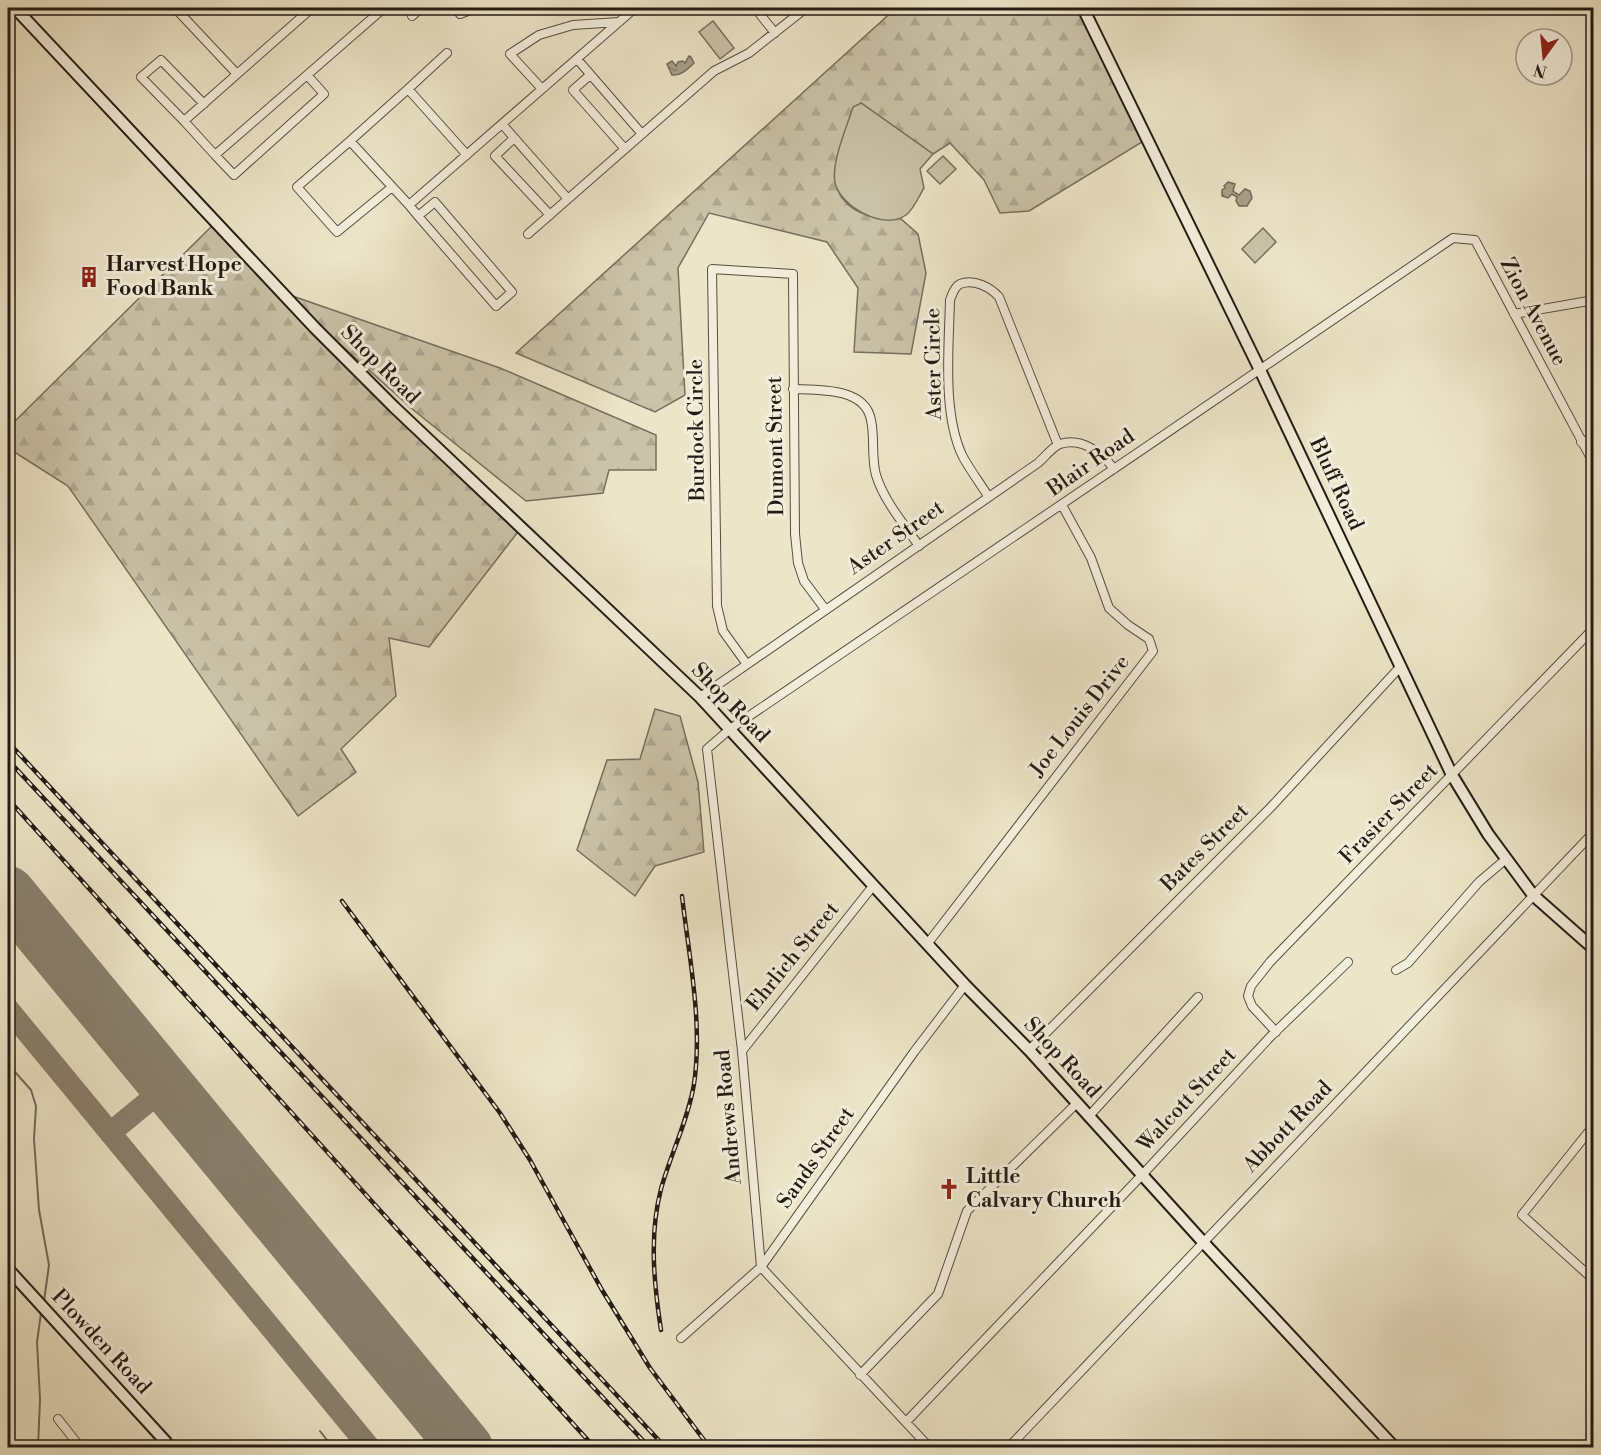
<svg xmlns="http://www.w3.org/2000/svg" width="1601" height="1455" font-family="'Libre Bodoni',serif">
<style>
.forest{fill:url(#forest-firs);stroke:#786f5e;stroke-width:1.5}
.pitch{fill:#cbc3a9;stroke:#786f5e;stroke-width:1.5}
.water{fill:url(#water-ripples);stroke:#746b5b;stroke-width:1.5}
.lines{fill:none;stroke-linecap:round;stroke-linejoin:round}
.stream{stroke:#746b5b;stroke-width:2}
.taxiway{stroke:#89806e;stroke-width:22}
.runway{stroke:#89806e;stroke-width:54}
.street-casing{stroke:#574e41;stroke-width:10}
.secondary-casing{stroke:#251b14;stroke-width:14}
.street{stroke:#f3eedb;stroke-width:8}
.secondary{stroke:#f3eedb;stroke-width:10}
.rail-casing{stroke:#251b14;stroke-width:4.5}
.rail{stroke:#f3eedb;stroke-width:2;stroke-dasharray:7;stroke-linecap:butt}
.labels{text-anchor:middle;dominant-baseline:central;stroke-width:6;stroke-linejoin:round;paint-order:stroke}
.poi-label{font-size:21px;font-weight:bold;fill:#251b14;stroke:#f3eedb;text-anchor:start}
.street-label{font-size:21px;fill:#251b14;stroke:#f3eedb}
</style>
<defs>
<pattern id="forest-firs" width="22" height="20" patternUnits="userSpaceOnUse" patternTransform="scale(1.5)"><rect width="22" height="20" fill="#cbc3a9"/><path d="M5 1l3.5 6h-7zM16 11l3.5 6h-7z" fill="#aea791"/></pattern>
<pattern id="water-ripples" width="26" height="14" patternUnits="userSpaceOnUse" patternTransform="scale(1.5)"><rect width="26" height="14" fill="#a9a08b"/><path d="M2 4q2-2 4 0t4 0M15 11q2-2 4 0t4 0" fill="none" stroke="#898270"/></pattern>
</defs>
<rect width="100%" height="100%" fill="#ede5c8"/>
<filter id="stains"><feTurbulence type="fractalNoise" baseFrequency=".00333" numOctaves="4"/><feColorMatrix values="0 0 0 0 .2 0 0 0 0 .09 0 0 0 0 .02 0 0 0 .5 -.17"/></filter>
<radialGradient id="worn" r=".72"><stop offset=".6" stop-color="#630" stop-opacity="0"/><stop offset="1" stop-color="#630" stop-opacity=".3"/></radialGradient>
<path class="forest" d="M 896,8 L 1083,8 L 1147,139 L 1029,211 L 1000,213 L 984,180 L 950,143 L 933,154 L 861,103 L 835,182 C 837,187 839,195 843,199 C 856,216 881,220 900,218 L 918,234 L 926,273 L 911,354 L 854,352 L 858,288 L 827,242 L 709,213 L 678,268 L 685,395 L 655,412 L 516,353 Z
M 216,222 L 281,292 L 500,368 L 656,435 L 656,470 L 609,470 L 603,493 L 526,501 L 411,408 L 291,300 L 521,528 L 429,647 L 389,638 L 396,696 L 341,749 L 356,772 L 298,816 L 68,486 L 8,448 L 8,428 Z
M 655,709 L 680,716 L 698,782 L 704,852 L 655,866 L 635,896 L 577,850 L 607,760 L 640,759 Z"/>
<path class="pitch" d="M 713,21 L 734,48 L 720,59 L 699,32 Z
M 861,103 L 933,154 L 920,169 L 924,188 C 919,196 914,209 906,215 C 884,231 841,207 835,183 C 831,162 847,127 853,107 Z
M 943,156 L 956,169 L 940,184 L 927,171 Z
M 1263,228 L 1276,242 L 1255,263 L 1242,249 Z"/>
<path class="water" d="M 689,56 L 691,57 L 694,63 C 688,69 681,76 672,75 L 667,64 L 672,61 L 676,66 L 678,62 L 683,61 L 685,63 Z
M 1228,182 L 1235,184 L 1233,191 L 1239,195 L 1245,189 L 1250,191 L 1252,198 L 1247,206 L 1239,206 L 1236,201 L 1237,197 L 1232,194 L 1228,198 L 1222,196 L 1222,190 L 1225,188 L 1224,186 Z"/>
<g class="lines">
<path class="stream" d="M 8,1064 L 31,1090 L 36,1106 L 34,1139 L 39,1210 L 49,1265 L 44,1301
M 320,1431 L 333,1448
M 38,1448 L 40,1399 L 37,1342 L 41,1313"/>
<path class="taxiway" d="M 8,1009 L 370,1448
M 110,1133 L 167,1086
M 430,1448 L 451,1430"/>
<path class="runway" d="M 8,893 L 466,1448"/>
<defs>
<path id="street" d="M 175,8 L 237,74
M 312,8 L 184,121 L 215,155 L 384,8
M 455,8 L 460,14 L 475,8
M 755,8 L 775,33
M 79,10 L 82,8
M 412,16 L 421,8
M 577,59 L 642,134
M 590,75 L 573,90 L 625,149
M 408,89 L 447,53
M 542,89 L 510,54 L 539,35 L 573,25 L 619,22
M 184,121 L 141,77 L 161,60 L 204,104
M 502,124 L 568,199
M 514,138 L 495,156 L 550,215
M 350,141 L 297,187 L 337,232 L 392,187
M 215,155 L 234,175 L 324,94 L 307,75
M 467,155 L 408,89 L 350,141 L 409,205 L 635,8
M 409,205 L 418,216 L 496,306 L 512,292 L 435,202 L 418,216
M 528,234 L 714,71 L 749,53 L 806,8
M 1514,314 L 1594,300
M 793,389 C 818,390 865,387 871,420 C 875,438 871,457 876,475 C 884,501 904,524 919,546
M 1581,442 L 1594,439
M 988,496 C 980,483 970,470 963,457 C 942,415 949,346 950,300 C 952,295 954,287 960,284 C 974,278 991,288 999,297 L 1058,445
M 746,663 L 723,631 L 717,606 L 712,269 L 793,274 L 795,534 L 798,563 L 804,581 L 825,609
M 700,697 L 1038,463 C 1044,458 1052,447 1060,444 C 1082,437 1102,453 1114,469
M 928,943 L 1153,651 L 1149,639 L 1128,625 L 1109,608 L 1091,558 L 1062,505
M 1396,970 L 1408,963 L 1479,882 L 1506,859
M 1276,1032 L 1252,1006 L 1248,996 L 1251,986 L 1270,962 L 1594,628
M 1029,1050 L 1271,807 L 1401,666
M 742,1051 L 873,886
M 1090,1115 L 1198,997
M 1594,1125 L 1522,1215 L 1594,1280
M 681,1338 L 761,1267 L 914,1052 L 965,985
M 860,1375 L 938,1294 L 967,1211 L 1077,1103
M 58,1419 L 81,1448
M 906,1422 L 1143,1174 L 1272,1035 L 1348,962
M 930,1448 L 761,1267 L 742,1051 L 707,749 L 730,729 C 972,566 1212,402 1453,238 L 1475,240 L 1594,464
M 1008,1448 L 1594,832"/>
<path id="secondary" d="M 15,8 L 315,328 L 394,407 L 700,697 L 965,985 L 1029,1050 L 1203,1242 L 1395,1448
M 1083,8 L 1260,370 L 1452,775 L 1488,834 L 1533,895 L 1594,949
M 8,1269 L 166,1442 L 164,1448"/>
</defs>
<use href="#street" class="street-casing"/>
<use href="#secondary" class="secondary-casing"/>
<use href="#street" class="street"/>
<use href="#secondary" class="secondary"/>
<defs>
<path id="rail" d="M 8,742 L 666,1448
M 8,760 L 650,1448
M 8,799 L 595,1448
M 342,901 L 500,1113 L 530,1160 L 602,1290 L 650,1368 L 710,1448
M 661,1330 C 654,1284 649,1235 661,1189 C 671,1153 688,1120 694,1084 C 703,1023 689,957 682,896"/>
</defs>
<use href="#rail" class="rail-casing"/>
<use href="#rail" class="rail"/>
</g>
<defs>
<symbol id="building-bare" viewBox="-9 -9 18 18"><path d="M-4-6H4V6H1V3H-1V6H-4ZM-2.5-4.3h1.7v1.8h-1.7ZM.8-4.3h1.7v1.8H.8ZM-2.5-1h1.7V.8h-1.7ZM.8-1h1.7V.8H.8Z" fill="#8f2418" stroke="#f3eedb" stroke-width="2.5" paint-order="stroke"/></symbol>
<symbol id="church-bare" viewBox="-9 -9 18 18"><path d="M-1.2-6h2.4v3.5h3.3v2.4h-3.3V6h-2.4V-.1h-3.3v-2.4h3.3Z" fill="#8f2418" stroke="#f3eedb" stroke-width="2.5" paint-order="stroke"/></symbol>
</defs>
<g fill-rule="evenodd">
<use href="#building-bare" x="74" y="262" width="30" height="30"/>
<use href="#church-bare" x="934" y="1174" width="30" height="30"/>
</g>
<g class="labels">
<g class="poi-label">
<text x="106" y="265">Harvest Hope<tspan x="106" dy="24">Food Bank</tspan></text>
<text x="966" y="1177">Little<tspan x="966" dy="24">Calvary Church</tspan></text>
</g>
<g class="street-label">
<text transform="translate(1533 312) rotate(62)">Zion Avenue</text>
<text transform="translate(934 364) rotate(-91)">Aster Circle</text>
<text transform="translate(380 365) rotate(45)">Shop Road</text>
<text transform="translate(697 430) rotate(-91)">Burdock Circle</text>
<text transform="translate(776 446) rotate(-91)">Dumont Street</text>
<text transform="translate(1091 463) rotate(-35)">Blair Road</text>
<text transform="translate(1336 484) rotate(65)">Bluff Road</text>
<text transform="translate(896 538) rotate(-35)">Aster Street</text>
<text transform="translate(730 703) rotate(46)">Shop Road</text>
<text transform="translate(1080 716) rotate(-52)">Joe Louis Drive</text>
<text transform="translate(1389 814) rotate(-46)">Frasier Street</text>
<text transform="translate(1205 848) rotate(-45)">Bates Street</text>
<text transform="translate(793 957) rotate(-51)">Ehrlich Street</text>
<text transform="translate(1062 1058) rotate(47)">Shop Road</text>
<text transform="translate(1187 1100) rotate(-47)">Walcott Street</text>
<text transform="translate(729 1117) rotate(-95)">Andrews Road</text>
<text transform="translate(1288 1127) rotate(-46)">Abbott Road</text>
<text transform="translate(816 1158) rotate(-55)">Sands Street</text>
<text transform="translate(101 1342) rotate(47)">Plowden Road</text>
</g>
</g>
<rect width="1601" height="1455" fill="none" stroke="#ede5c8" stroke-width="30"/>
<rect x="9" y="9" width="1583" height="1437" fill="none" stroke="#251b14" stroke-width="3"/>
<rect x="15" y="15" width="1571" height="1425" fill="none" stroke="#251b14" stroke-width="1.5"/>
<g transform="translate(1544 57) rotate(195)"><circle r="28" fill="#f3eedb" stroke="#a19a8b" stroke-width="1.5"/>
<path d="M0-4.5L10 22L0 15L-10 22Z" fill="#8f2418"/>
<text y="-9" font-size="16" font-weight="bold" text-anchor="middle" fill="#251b14">N</text>
</g>
<rect width="100%" height="100%" filter="url(#stains)"/>
<rect width="100%" height="100%" fill="url(#worn)"/>
</svg>
